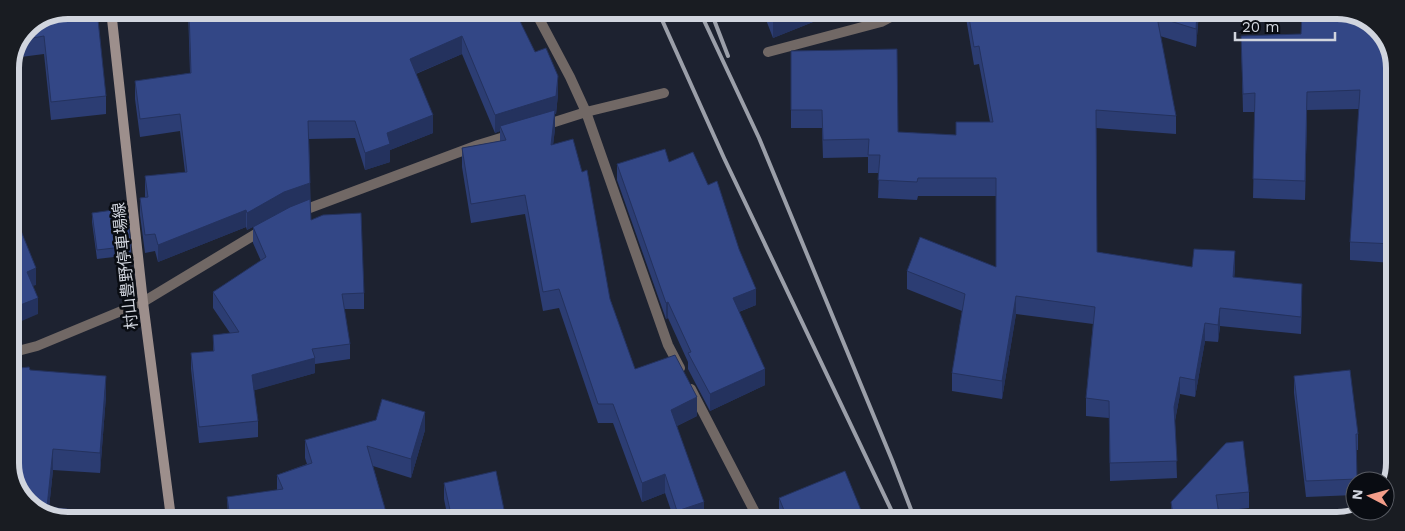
<svg xmlns="http://www.w3.org/2000/svg" width="1405" height="531" font-family="'Work Sans','Noto Sans JP',sans-serif">
<style>
.lines{fill:none;stroke-linecap:round;stroke-linejoin:round}
.street{stroke:#716865;stroke-width:10}
.secondary{stroke:#9d8f8c;stroke-width:10}
.rail{stroke:#9b9fa9;stroke-width:4}
.wall{fill:#2c3d73}
.shaded-wall{fill:#24325e}
.building{fill:#334786;stroke:#24325e}
.labels{text-anchor:middle;dominant-baseline:central;stroke-width:5;stroke-linejoin:round;paint-order:stroke}
.street-label{font-size:16px;fill:#d1d5de;stroke:#090c12}
.rim{fill:none;stroke:#d1d5de;stroke-width:6}
</style>
<rect width="100%" height="100%" fill="#1d2230"/>
<g class="lines">
<path class="street" d="M 535,11 L 570,77 L 586,112 L 668,345 L 680,368
M 768,52 L 881,22 L 900,12
M 542,126 L 586,112 L 664,93
M 299,212 L 478,145 L 514,134
M 10,353 L 37,346 L 143,302 L 264,229
M 691,389 L 759,520"/>
<path class="secondary" d="M 111,10 L 143,302 L 171,518"/>
<path class="rail" d="M 658,11 L 724,158 L 896,520
M 700,12 L 759,138 L 892,460 L 915,520
M 711,12 L 728,56"/>
</g>
<path class="wall" d="M 68,10 L 106,96 L 106,114 L 51,120 L 44,54 L 13,58 L 27,27 Z
M 188,10 L 516,11 L 515,12 L 535,52 L 558,94 L 556,114 L 555,114 L 555,129 L 553,144 L 610,299 L 635,369 L 697,416 L 677,426 L 704,519 L 674,519 L 665,493 L 642,502 L 613,423 L 598,423 L 559,308 L 543,311 L 525,214 L 471,223 L 462,167 L 462,148 L 500,141 L 500,131 L 495,133 L 462,54 L 416,74 L 433,133 L 390,150 L 390,162 L 365,170 L 355,138 L 309,139 L 311,220 L 364,293 L 364,309 L 344,309 L 350,344 L 350,359 L 315,364 L 315,373 L 254,390 L 258,421 L 258,437 L 199,443 L 191,369 L 191,353 L 213,351 L 213,335 L 230,333 L 213,308 L 213,292 L 261,261 L 253,243 L 253,227 L 285,210 L 247,230 L 246,227 L 158,262 L 155,251 L 145,253 L 140,215 L 140,198 L 145,197 L 145,176 L 185,172 L 180,131 L 140,137 L 135,99 L 135,81 L 190,73 Z
M 763,12 L 813,12 L 813,22 L 773,38 Z
M 965,12 L 1199,13 L 1196,47 L 1160,36 L 1176,116 L 1176,134 L 1096,128 L 1097,252 L 1192,267 L 1235,269 L 1234,277 L 1302,302 L 1301,334 L 1220,326 L 1218,342 L 1205,341 L 1195,397 L 1180,394 L 1175,421 L 1177,478 L 1110,481 L 1109,418 L 1086,416 L 1086,398 L 1093,324 L 1016,314 L 1002,399 L 952,391 L 952,373 L 962,311 L 907,289 L 907,271 L 996,267 L 996,196 L 918,196 L 917,200 L 878,198 L 879,173 L 868,173 L 868,157 L 823,158 L 822,128 L 791,128 L 791,51 L 898,132 L 956,135 L 990,122 L 979,64 L 974,65 Z
M 1301,34 L 1395,64 L 1393,263 L 1350,260 L 1350,242 L 1359,109 L 1307,110 L 1305,200 L 1253,198 L 1255,112 L 1243,112 L 1241,36 Z
M 669,162 L 708,185 L 756,305 L 739,312 L 765,385 L 710,411 L 688,369 L 688,362 L 668,318 L 666,319 L 617,180 L 617,164 Z
M 92,213 L 131,246 L 131,255 L 97,259 L 92,222 Z
M 30,370 L 106,396 L 100,473 L 53,470 L 49,508 L 49,518 Z
M 1294,376 L 1358,434 L 1358,450 L 1356,450 L 1357,481 L 1355,481 L 1355,495 L 1306,497 L 1294,393 Z
M 425,430 L 411,478 L 373,466 L 388,519 L 228,518 L 227,497 L 277,490 L 277,475 L 307,464 L 305,458 L 305,440 Z
M 1226,443 L 1249,492 L 1249,508 L 1219,511 L 1220,521 L 1172,521 L 1171,502 Z
M 444,483 L 506,519 L 448,519 L 444,499 Z
M 779,498 L 865,520 L 779,520 Z"/>
<path class="shaded-wall" d="M 797,12 L 813,12 L 813,22 L 773,38 L 773,22 Z
M 1197,13 L 1199,13 L 1196,47 L 1196,29 Z
M 462,36 L 462,54 L 410,76 L 410,59 Z
M 558,76 L 558,94 L 556,114 L 555,114 L 555,129 L 551,164 L 500,126 L 500,131 L 495,133 L 495,115 Z
M 1307,92 L 1307,110 L 1305,200 L 1305,181 Z
M 433,115 L 433,133 L 390,150 L 390,162 L 365,170 L 365,153 L 387,133 Z
M 310,183 L 310,200 L 284,210 L 247,230 L 247,213 L 284,192 Z
M 246,210 L 246,227 L 158,262 L 158,245 Z
M 1235,251 L 1235,269 L 1233,295 L 1233,277 Z
M 36,268 L 36,285 L 27,288 L 27,272 Z
M 756,289 L 756,305 L 733,314 L 733,298 Z
M 1016,296 L 1016,314 L 1002,399 L 1002,381 Z
M 38,298 L 38,314 L 10,326 L 10,309 Z
M 668,302 L 668,318 L 666,319 L 666,303 Z
M 1220,308 L 1220,326 L 1218,342 L 1218,325 Z
M 1205,323 L 1205,341 L 1195,397 L 1195,380 Z
M 315,358 L 315,373 L 252,391 L 252,375 Z
M 765,369 L 765,385 L 710,411 L 710,394 Z
M 106,376 L 106,396 L 100,473 L 100,453 Z
M 1180,377 L 1180,394 L 1174,425 L 1174,407 Z
M 697,397 L 697,416 L 671,429 L 671,410 Z
M 425,412 L 425,430 L 411,478 L 411,459 Z
M 53,449 L 53,470 L 48,517 L 47,507 Z
M 665,474 L 665,493 L 642,502 L 642,483 Z
M 704,502 L 704,519 L 677,519 L 677,511 Z"/>
<path class="building" d="M 68,10 L 97,10 L 106,96 L 51,102 L 44,36 L 21,40 L 27,27 Z
M 189,10 L 515,11 L 535,52 L 546,48 L 558,76 L 556,96 L 495,115 L 462,36 L 410,59 L 433,115 L 387,133 L 390,144 L 365,153 L 355,121 L 308,121 L 310,183 L 284,192 L 247,213 L 246,210 L 158,245 L 155,234 L 145,235 L 140,198 L 148,197 L 145,176 L 187,172 L 180,114 L 140,119 L 135,81 L 191,73 Z
M 769,12 L 797,12 L 773,22 Z
M 968,12 L 1197,13 L 1196,29 L 1157,17 L 1176,116 L 1096,110 L 1097,252 L 1192,267 L 1194,249 L 1235,251 L 1233,277 L 1302,284 L 1301,317 L 1220,308 L 1218,325 L 1205,323 L 1195,380 L 1180,377 L 1174,407 L 1177,461 L 1110,463 L 1109,401 L 1086,398 L 1095,307 L 1016,296 L 1002,381 L 952,373 L 965,294 L 907,271 L 920,237 L 996,267 L 996,178 L 918,178 L 917,182 L 878,180 L 880,155 L 868,155 L 869,139 L 823,140 L 822,110 L 791,110 L 791,51 L 897,49 L 898,132 L 956,135 L 956,122 L 993,122 L 979,46 L 974,47 Z
M 1302,13 L 1356,13 L 1383,33 L 1395,64 L 1394,244 L 1350,242 L 1360,90 L 1307,92 L 1305,181 L 1253,179 L 1255,93 L 1243,94 L 1241,36 L 1301,34 Z
M 555,110 L 551,145 L 573,139 L 582,172 L 587,170 L 610,299 L 635,369 L 675,355 L 697,397 L 671,410 L 704,502 L 677,511 L 665,474 L 642,483 L 613,404 L 598,404 L 559,289 L 543,292 L 525,195 L 471,204 L 462,148 L 506,140 L 500,126 Z
M 665,149 L 669,162 L 693,152 L 708,185 L 717,181 L 739,249 L 756,289 L 733,298 L 765,369 L 710,394 L 688,353 L 691,352 L 668,302 L 666,303 L 617,164 Z
M 310,199 L 311,220 L 323,215 L 361,213 L 364,293 L 342,294 L 350,344 L 312,349 L 315,358 L 252,375 L 258,421 L 199,427 L 191,353 L 214,351 L 213,335 L 239,332 L 213,292 L 266,257 L 253,227 L 290,207 Z
M 127,208 L 131,246 L 97,250 L 92,213 Z
M 15,216 L 36,268 L 27,272 L 38,298 L 10,309 L 10,218 Z
M 29,367 L 30,370 L 106,376 L 100,453 L 53,449 L 47,507 L 132,516 L 132,518 L 49,518 L 22,498 L 10,467 L 10,369 Z
M 1350,370 L 1358,434 L 1356,434 L 1357,479 L 1306,481 L 1294,376 Z
M 382,399 L 425,412 L 411,459 L 367,446 L 388,519 L 230,518 L 227,497 L 283,489 L 277,475 L 312,463 L 305,440 L 376,420 Z
M 1243,441 L 1249,492 L 1216,495 L 1220,521 L 1174,521 L 1171,502 L 1226,443 Z
M 496,471 L 506,519 L 452,519 L 444,483 Z
M 845,471 L 865,520 L 788,520 L 779,498 Z"/>
<g class="labels">
<g class="street-label">
<text transform="translate(125 266) rotate(-96)">村山豊野停車場線</text>
</g>
</g>
<path d="M0 0H1405V531H0ZM68 19H1337A49 49 0 0 1 1386 68V463A49 49 0 0 1 1337 512H68A49 49 0 0 1 19 463V68A49 49 0 0 1 68 19Z" fill="#191c22" fill-rule="evenodd"/>
<path class="rim" d="M68 19H1337A49 49 0 0 1 1386 68V463A49 49 0 0 1 1337 512H68A49 49 0 0 1 19 463V68A49 49 0 0 1 68 19Z"/>
<g transform="translate(1370 496) rotate(276)"><circle r="24" fill="#090c12" stroke="#595c64"/>
<path d="M0-4L9 19L0 12L-9 19Z" fill="#f49e8a"/>
<text y="-8" font-size="14" font-weight="bold" text-anchor="middle" fill="#d1d5de">N</text>
</g>
<path d="M1235 32v8h100v-8" fill="none" stroke="#d1d5de" stroke-width="2.5"/>
<text x="1242" y="32" font-size="15" fill="#d1d5de" stroke="#090c12" stroke-width="4" paint-order="stroke">20 m</text>
</svg>
